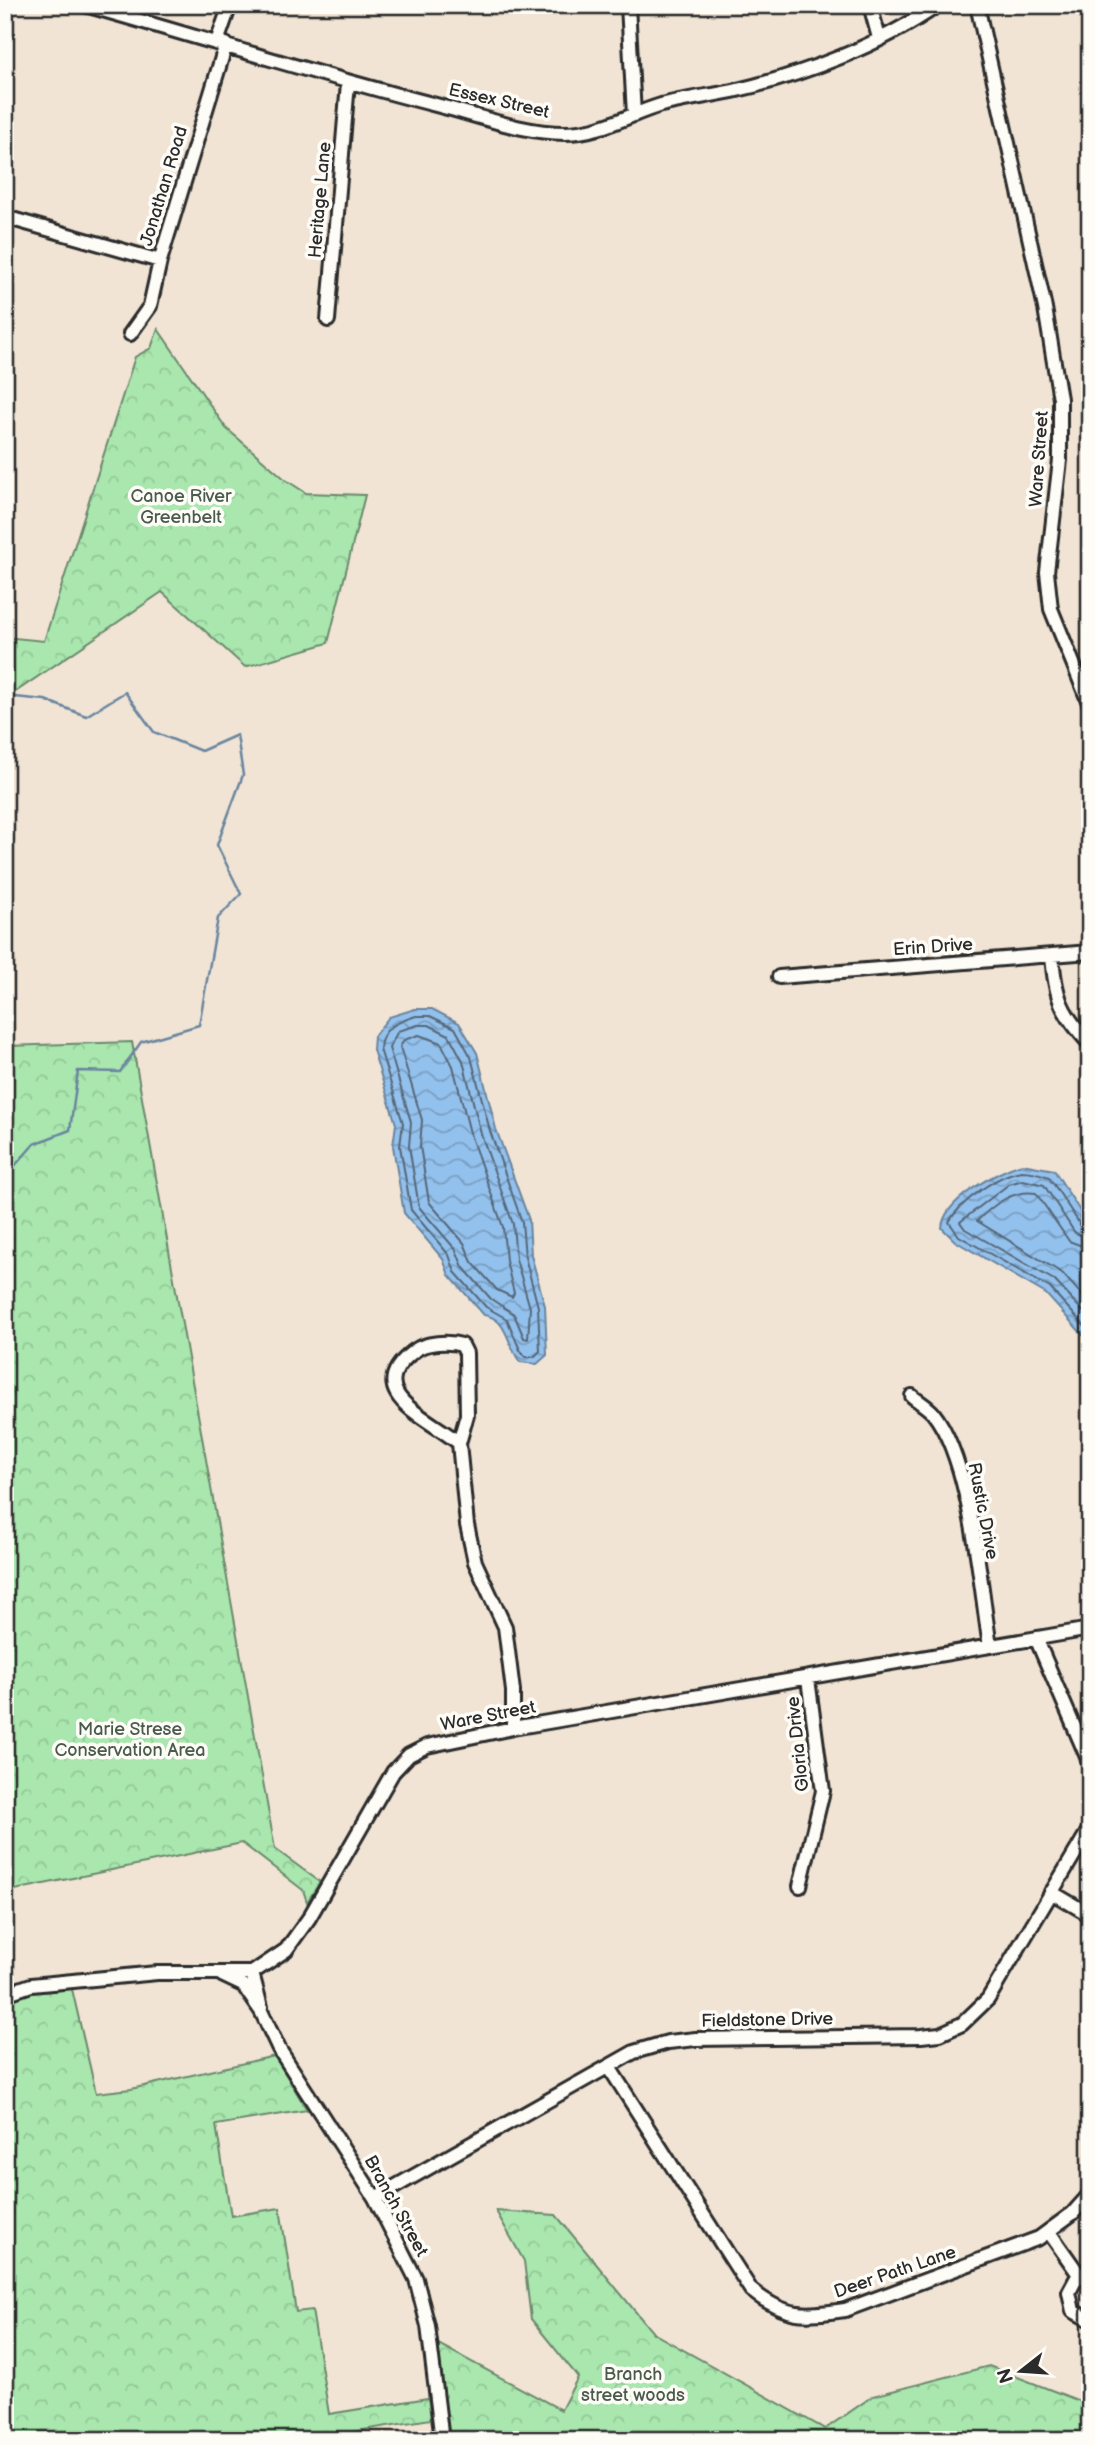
<svg xmlns="http://www.w3.org/2000/svg" width="1095" height="2445" font-family="'Balsamiq Sans',sans-serif">
<style>
.forest{fill:url(#forest-crowns);stroke:#6a896c;stroke-width:2}
.water{fill:url(#water-waves);stroke:#69859f;stroke-width:2}
.lines{fill:none;stroke-linecap:round;stroke-linejoin:round}
.shore{stroke:#556779;stroke-width:2}
.stream{stroke:#69859f;stroke-width:2.5}
.minor-casing{stroke:#2b2b2b;stroke-width:18}
.minor{stroke:#fdfcf7;stroke-width:12}
.labels{text-anchor:middle;dominant-baseline:central;stroke-width:7;stroke-linejoin:round;paint-order:stroke}
.street-label{font-size:18px;fill:#2b2b2b;stroke:#fdfcf7}
.park-label{font-size:18px;fill:#4a5a4c;stroke:#fdfcf7}
</style>
<defs>
<pattern id="forest-crowns" width="20" height="18" patternUnits="userSpaceOnUse" patternTransform="scale(1.75)"><rect width="20" height="18" fill="#a9e7ae"/><path d="M2 6a3 3 0 1 1 6 0M12 15a3 3 0 1 1 6 0" fill="none" stroke="#92c696"/></pattern>
<pattern id="water-waves" width="16" height="10" patternUnits="userSpaceOnUse" patternTransform="scale(1.75)"><rect width="16" height="10" fill="#93c1ed"/><path d="M0 5q4-4 8 0t8 0" fill="none" stroke="#789dc0"/></pattern>
</defs>
<rect width="100%" height="100%" fill="#f1e4d5"/>
<filter id="ink" filterUnits="userSpaceOnUse"><feTurbulence type="fractalNoise" baseFrequency=".0143" numOctaves="2"/><feDisplacementMap in="SourceGraphic" scale="14" xChannelSelector="R" yChannelSelector="G"/><feConvolveMatrix kernelMatrix="1 2 1 2 8 2 1 2 1" color-interpolation-filters="sRGB"/></filter>
<g filter="url(#ink)">
<path class="forest" d="M 158,329 L 226,428 L 286,480 L 306,493 L 365,495 L 328,643 L 245,667 L 162,592 L 5,699 L 5,637 L 44,641 L 135,357 L 151,348 Z
M 132,1042 L 275,1849 L 320,1882 L 307,1902 L 303,1890 L 242,1843 L 5,1892 L 5,1046 Z
M 72,1989 L 96,2093 L 131,2089 L 275,2056 L 307,2110 L 216,2125 L 231,2216 L 280,2208 L 296,2312 L 312,2310 L 329,2414 L 428,2398 L 431,2419 L 326,2436 L 327,2440 L 5,2440 L 5,2001 L 29,1993 Z
M 496,2211 L 556,2215 L 653,2333 L 825,2429 L 873,2396 L 989,2366 L 1090,2405 L 1090,2440 L 439,2440 L 429,2339 L 561,2410 L 578,2377 L 531,2319 L 524,2261 Z"/>
<path class="water" d="M 415,1009 L 432,1009 L 459,1023 L 477,1053 L 496,1129 L 529,1220 L 531,1255 L 545,1306 L 547,1355 L 537,1364 L 520,1362 C 507,1346 508,1318 484,1315 L 449,1275 L 443,1259 L 404,1213 L 393,1146 L 396,1124 L 373,1050 L 374,1036 L 389,1017 Z
M 1022,1164 L 1054,1170 L 1090,1227 L 1090,1343 L 1046,1294 L 955,1241 L 942,1228 C 943,1200 998,1171 1022,1164 Z"/>
<g class="lines">
<path class="shore" d="M 416,1016 L 430,1016 L 455,1028 L 471,1057 L 490,1131 L 522,1222 L 525,1257 L 538,1307 L 540,1351 L 534,1357 L 526,1357 L 520,1350 L 507,1319 L 486,1307 L 455,1272 L 449,1255 L 411,1210 L 400,1146 L 403,1123 L 380,1049 C 381,1027 398,1022 416,1016 Z
M 418,1025 L 429,1025 L 449,1035 L 463,1061 L 481,1134 L 513,1224 L 516,1259 L 530,1308 L 528,1339 L 524,1338 L 514,1314 L 491,1299 L 463,1267 L 456,1250 L 419,1207 L 409,1146 L 411,1122 L 389,1048 L 398,1031 Z
M 419,1035 L 441,1043 L 453,1066 L 471,1137 L 503,1227 L 506,1261 L 514,1293 L 512,1297 L 497,1290 L 472,1262 L 464,1243 L 429,1202 L 420,1146 L 422,1120 L 400,1047 L 404,1040 Z
M 1090,1230 L 1081,1226 L 1049,1177 C 1041,1174 1030,1171 1022,1171 C 998,1174 960,1202 949,1222 L 959,1236 L 1050,1288 L 1090,1332
M 1090,1238 L 1075,1233 L 1044,1185 L 1023,1180 L 1009,1184 L 960,1222 L 965,1229 L 1054,1280 L 1090,1319
M 1090,1249 L 1069,1241 L 1036,1193 C 1013,1189 993,1205 977,1221 L 1062,1273 L 1090,1304"/>
<path class="stream" d="M 5,696 L 45,700 L 86,716 L 125,692 L 154,732 L 201,751 L 237,735 L 243,775 L 217,845 L 241,894 L 218,918 L 199,1025 L 141,1042 L 120,1072 L 78,1071 L 70,1130 L 34,1144 L 5,1177"/>
<defs>
<path id="minor" d="M 85,5 C 202,38 318,75 436,105 C 477,115 522,133 565,133 C 600,133 628,115 661,105 C 684,99 709,96 733,91 C 803,75 879,46 938,5
M 628,5 L 634,115
M 870,5 L 879,38
M 977,5 L 1045,308 L 1060,399 L 1060,460 L 1047,572 L 1051,609 L 1090,705
M 217,42 L 230,5
M 5,217 L 160,261
M 328,320 L 348,83
M 130,334 L 150,306 L 160,261 L 226,44
M 1052,955 C 1055,997 1061,1013 1090,1044
M 779,977 L 1090,952
M 912,1396 C 919,1402 928,1407 933,1413 C 971,1460 980,1585 990,1646
M 459,1443 C 428,1417 359,1393 414,1351 C 425,1342 449,1341 462,1345 L 466,1353 L 467,1415 L 459,1443 L 467,1525 L 475,1562 L 505,1627 L 513,1691 L 513,1728
M 1036,1638 L 1090,1764
M 800,1886 L 823,1791 L 808,1679
M 1051,1892 L 1090,1915
M 252,1973 L 261,2007
M 222,1975 L 243,1985 L 261,2011 L 279,2049 L 375,2198 L 416,2279 L 428,2326 L 442,2440
M 5,1994 L 31,1985 L 157,1973 L 252,1973 L 286,1950 L 309,1918 L 393,1772 L 409,1755 L 427,1746 L 513,1728 L 1090,1629
M 609,2067 L 751,2290 C 786,2318 802,2316 845,2310 L 1039,2238 L 1073,2213 L 1090,2194
M 375,2198 L 634,2052 L 668,2042 L 696,2039 L 921,2036 L 940,2034 L 962,2024 L 988,1999 L 1090,1828
M 1049,2232 L 1080,2276
M 1090,2273 L 1076,2279 L 1069,2292 L 1073,2311 L 1090,2320"/>
</defs>
<use href="#minor" class="minor-casing"/>
<use href="#minor" class="minor"/>
</g>
</g>
<g class="labels">
<g class="street-label">
<text transform="translate(499 101) rotate(13)">Essex Street</text>
<text transform="translate(164 186) rotate(-73)">Jonathan Road</text>
<text transform="translate(320 200) rotate(-85)">Heritage Lane</text>
<text transform="translate(1039 459) rotate(-86)">Ware Street</text>
<text transform="translate(933 947) rotate(-4)">Erin Drive</text>
<text transform="translate(983 1511) rotate(79)">Rustic Drive</text>
<text transform="translate(488 1716) rotate(-11)">Ware Street</text>
<text transform="translate(798 1744) rotate(-96)">Gloria Drive</text>
<text transform="translate(767 2020) rotate(-1)">Fieldstone Drive</text>
<text transform="translate(396 2206) rotate(61)">Branch Street</text>
<text transform="translate(895 2272) rotate(-19)">Deer Path Lane</text>
</g>
<g class="park-label">
<text x="181" y="496">Canoe River<tspan x="181" dy="21">Greenbelt</tspan></text>
<text x="130" y="1729">Marie Strese<tspan x="130" dy="21">Conservation Area</tspan></text>
<text x="633" y="2374">Branch<tspan x="633" dy="21">street woods</tspan></text>
</g>
</g>
<rect width="1095" height="2445" fill="none" stroke="#fdfcf7" stroke-width="28"/>
<rect x="14" y="14" width="1067" height="2417" fill="none" stroke="#2b2b2b" stroke-width="2.5" filter="url(#ink)"/>
<g transform="translate(1021 2371) rotate(253)" stroke="#fdfcf7" stroke-width="5" paint-order="stroke">
<path d="M0-5L12 26L0 18L-12 26Z" fill="#2b2b2b"/>
<text y="-10" font-size="19" font-weight="bold" text-anchor="middle" fill="#2b2b2b">N</text>
</g>
</svg>
